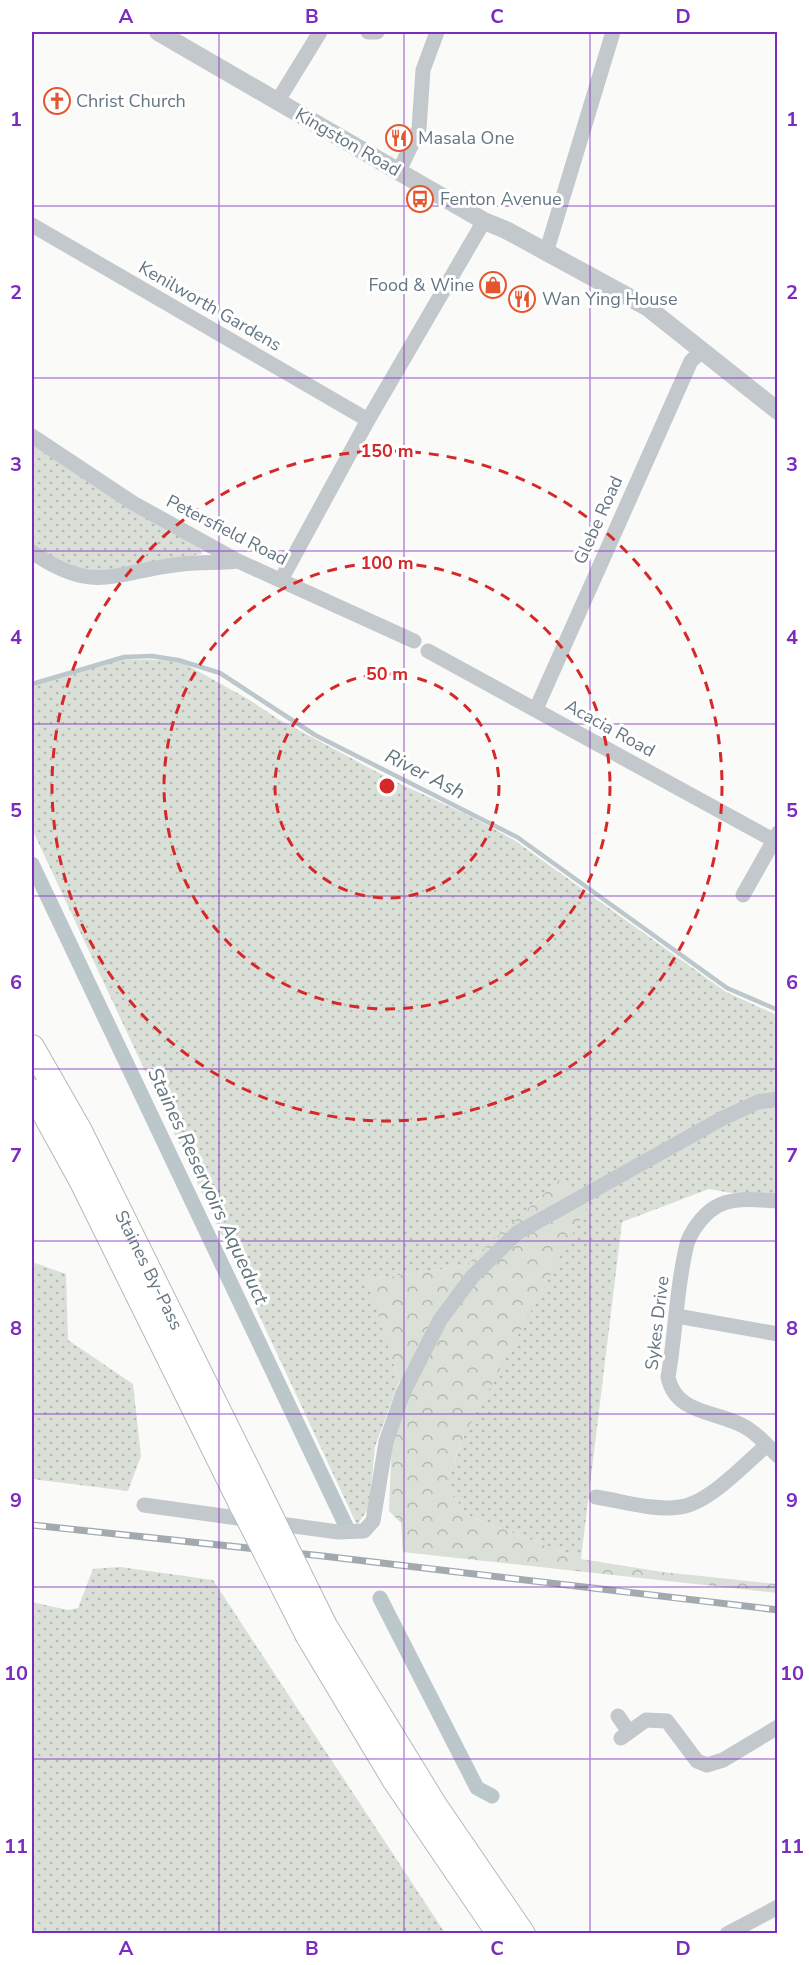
<svg xmlns="http://www.w3.org/2000/svg" width="809" height="1965" font-family="'Nunito Sans',sans-serif">
<style>
.green{fill:url(#green-dots)}
.forest{fill:url(#forest-crowns)}
.lines{fill:none;stroke-linecap:round;stroke-linejoin:round}
.stream{stroke:#bbc7cb;stroke-width:4.5}
.canal{stroke:#bbc7cb;stroke-width:15}
.trunk-casing{stroke:#b4b9bd;stroke-width:26}
.minor{stroke:#c3c8cc;stroke-width:15}
.tertiary{stroke:#c3c8cc;stroke-width:18}
.trunk{stroke:#fff;stroke-width:24}
.rail-casing{stroke:#a2aab0;stroke-width:7}
.rail{stroke:#fff;stroke-width:4.5;stroke-dasharray:14;stroke-linecap:butt}
.trunk-bridge-casing{stroke:#b4b9bd;stroke-width:26;stroke-linecap:butt}
.trunk-bridge{stroke:#fff;stroke-width:24}
.grid{fill:none;stroke:#7b2cbf;stroke-width:1.5;stroke-opacity:0.55}
.ring{fill:none;stroke:#d62828;stroke-width:3;stroke-dasharray:10 8}
.labels{text-anchor:middle;dominant-baseline:central;stroke-width:6;stroke-linejoin:round;paint-order:stroke}
.poi-label{font-size:18px;fill:#657683;stroke:#fff;text-anchor:start}
.street-label{font-size:18px;fill:#657683;stroke:#fff}
.water-label{font-size:20px;font-style:italic;fill:#60757c;stroke:#fff}
.centre{fill:#d62828;stroke:#fff;stroke-width:3}
.ring-label{font-size:18px;text-anchor:middle;font-weight:bold;fill:#d62828;stroke:#fff;stroke-width:6;stroke-linejoin:round;paint-order:stroke}
.neatline{fill:none;stroke:#7b2cbf;stroke-width:2}
.grid-label{font-size:20px;text-anchor:middle;font-weight:bold;fill:#7b2cbf}
</style>
<defs>
<pattern id="green-dots" width="8" height="8" patternUnits="userSpaceOnUse" patternTransform="scale(1.5)"><rect width="8" height="8" fill="#dadfd7"/><path d="M2 2h.1M6 6h.1" fill="none" stroke="#b4b9b4" stroke-width="1.8" stroke-linecap="round"/></pattern>
<pattern id="forest-crowns" width="20" height="18" patternUnits="userSpaceOnUse" patternTransform="scale(1.5)"><rect width="20" height="18" fill="#dadfd7"/><path d="M2 6a3 3 0 1 1 6 0M12 15a3 3 0 1 1 6 0" fill="none" stroke="#b4b9b4"/></pattern>
</defs>
<rect width="100%" height="100%" fill="#fafaf8"/>
<path class="green" d="M 32,436 L 154,514 L 200,549 L 202,554 L 106,572 L 79,568 L 32,551 Z
M 114,659 L 178,660 L 248,699 L 278,719 L 392,780 L 470,816 L 514,840 L 726,992 L 777,1015 L 777,1201 L 709,1189 L 622,1222 L 581,1559 L 469,1516 L 445,1487 L 559,1180 L 465,1266 L 368,1280 L 399,1381 L 375,1447 L 369,1508 L 357,1525 L 32,829 L 32,682 Z
M 32,1262 L 66,1274 L 68,1340 L 133,1384 L 141,1456 L 128,1491 L 32,1479 Z
M 120,1567 L 213,1580 L 445,1933 L 32,1933 L 32,1602 L 68,1610 L 78,1608 L 93,1569 Z"/>
<path class="forest" d="M 559,1180 L 588,1205 L 463,1438 L 445,1487 L 469,1516 L 581,1559 L 663,1572 L 777,1584 L 777,1593 L 403,1552 L 401,1523 L 389,1511 L 392,1438 L 409,1388 L 399,1381 L 367,1280 L 465,1266 Z"/>
<g class="lines">
<path class="stream" d="M 32,684 L 124,657 L 152,656 L 178,660 L 220,673 L 315,735 L 517,837 L 727,988 L 778,1010"/>
<path class="canal" d="M 32,864 L 346,1526
M 380,1598 L 477,1788 L 492,1796"/>
<defs>
<g id="trunk">
<path id="s1" d="M 32,1047 L 80,1131 L 261,1496"/>
<path d="M 32,1091 L 82,1182 L 243,1508"/>
<path d="M 325,1626 L 434,1804 L 523,1934"/>
<path d="M 308,1636 L 395,1781 L 499,1934"/>
</g>
</defs>
<use href="#trunk" class="trunk-casing"/>
<path class="minor" d="M 368,32 L 377,32
M 277,102 L 320,32
M 399,171 L 419,129 L 423,70 L 437,32
M 32,225 L 368,420
M 546,253 L 613,32
M 32,436 L 133,503 L 238,561 L 414,641
M 32,552 C 96,596 115,571 182,564 C 201,562 220,563 238,561
M 281,580 L 368,420 L 484,221
M 428,651 L 773,840
M 536,709 L 691,361 L 702,351
M 743,895 L 778,833
M 778,1201 C 758,1200 732,1196 714,1208 C 703,1215 691,1231 687,1244 C 676,1287 676,1333 668,1377 C 676,1417 722,1410 750,1430 C 760,1437 769,1447 778,1456
M 677,1316 L 778,1334
M 596,1497 C 622,1501 653,1511 680,1507 C 708,1504 745,1464 767,1445
M 144,1505 L 338,1532 L 364,1531 L 373,1521 L 386,1442 L 403,1393 L 440,1320 L 472,1277 L 517,1233 L 723,1118 L 758,1102 L 778,1099
M 618,1716 L 629,1732
M 621,1738 L 646,1720 L 667,1721 L 697,1761 L 707,1765 L 723,1760 L 778,1727
M 727,1934 L 778,1907"/>
<path class="tertiary" d="M 158,32 L 484,221 L 506,230 L 647,307 L 778,411"/>
<use href="#trunk" class="trunk"/>
<defs>
<path id="rail" d="M 32,1525 L 323,1556 L 778,1610"/>
</defs>
<use href="#rail" class="rail-casing"/>
<use href="#rail" class="rail"/>
<defs>
<path id="trunk-bridge" d="M 261,1496 L 325,1626
M 243,1508 L 308,1636"/>
</defs>
<use href="#trunk-bridge" class="trunk-bridge-casing"/>
<use href="#trunk-bridge" class="trunk-bridge"/>
</g>
<path class="grid" d="M 219,32 L 219,1934M 404,32 L 404,1934M 590,32 L 590,1934M 32,206 L 778,206M 32,378 L 778,378M 32,551 L 778,551M 32,724 L 778,724M 32,896 L 778,896M 32,1069 L 778,1069M 32,1241 L 778,1241M 32,1414 L 778,1414M 32,1587 L 778,1587M 32,1759 L 778,1759"/>
<g class="ring">
<circle cx="387" cy="786" r="112"/>
<circle cx="387" cy="786" r="223"/>
<circle cx="387" cy="786" r="335"/>
</g>
<defs>
<symbol id="church-ring" viewBox="-11 -11 22 22"><circle r="9.5" fill="#fff" stroke="#e4572e" stroke-width="1.5"/><path d="M-1.2-6h2.4v3.5h3.3v2.4h-3.3V6h-2.4V-.1h-3.3v-2.4h3.3Z" fill="#e4572e"/></symbol>
<symbol id="restaurant-ring" viewBox="-11 -11 22 22"><circle r="9.5" fill="#fff" stroke="#e4572e" stroke-width="1.5"/><path d="M-5-6h1v4h1v-4h1v4h1v-4h1v5L-1.5 .5V6h-2V.5L-5-1ZM5-6V6H3V1.5H1.5Q1.5-4 5-6Z" fill="#e4572e"/></symbol>
<symbol id="bus-ring" viewBox="-11 -11 22 22"><circle r="9.5" fill="#fff" stroke="#e4572e" stroke-width="1.5"/><path d="M-5-6H5V4H4V6H2V4H-2V6H-4V4H-5ZM-3.5-4V0h7V-4ZM-3.5 1.2v1.5H-2V1.2ZM2 1.2v1.5H3.5V1.2Z" fill="#e4572e"/></symbol>
<symbol id="shop-ring" viewBox="-11 -11 22 22"><circle r="9.5" fill="#fff" stroke="#e4572e" stroke-width="1.5"/><path d="M-5-2.5h2.3a2.7 3.5 0 0 1 5.4 0H5L5.5 6h-11ZM-1.5-2.5h3a1.5 2.3 0 0 0-3 0Z" fill="#e4572e"/></symbol>
</defs>
<g fill-rule="evenodd">
<use href="#church-ring" x="42" y="86" width="30" height="30"/>
<use href="#restaurant-ring" x="384" y="123" width="30" height="30"/>
<use href="#bus-ring" x="405" y="184" width="30" height="30"/>
<use href="#shop-ring" x="478" y="270" width="30" height="30"/>
<use href="#restaurant-ring" x="507" y="284" width="30" height="30"/>
</g>
<g class="labels">
<g class="poi-label">
<text x="76" y="101">Christ Church</text>
<text x="418" y="138">Masala One</text>
<text x="440" y="199">Fenton Avenue</text>
<text x="474" y="285" text-anchor="end">Food &amp; Wine</text>
<text x="542" y="299">Wan Ying House</text>
</g>
<g class="street-label">
<text transform="translate(348 142) rotate(30)">Kingston Road</text>
<text transform="translate(210 306) rotate(30)">Kenilworth Gardens</text>
<text transform="translate(598 520) rotate(-66)">Glebe Road</text>
<text transform="translate(227 530) rotate(27)">Petersfield Road</text>
<text transform="translate(610 728) rotate(29)">Acacia Road</text>
<text stroke="none"><textPath href="#s1" startOffset="252">Staines By-Pass</textPath></text>
<text transform="translate(657 1323) rotate(-83)">Sykes Drive</text>
</g>
<g class="water-label">
<text transform="translate(425 774) rotate(27)">River Ash</text>
<text transform="translate(208 1186) rotate(65)">Staines Reservoirs Aqueduct</text>
</g>
</g>
<circle cx="387" cy="786" r="9" class="centre"/>
<g class="ring-label">
<text x="387" y="457">150 m</text>
<text x="387" y="569">100 m</text>
<text x="387" y="680">50 m</text>
</g>
<rect width="809" height="1965" fill="none" stroke="#ffffff" stroke-width="66"/>
<rect x="33" y="33" width="743" height="1899" class="neatline"/>
<g class="grid-label">
<text x="126" y="23">A</text>
<text x="312" y="23">B</text>
<text x="497" y="23">C</text>
<text x="683" y="23">D</text>
<text x="16" y="126">1</text>
<text x="792" y="126">1</text>
<text x="16" y="299">2</text>
<text x="792" y="299">2</text>
<text x="16" y="471">3</text>
<text x="792" y="471">3</text>
<text x="16" y="644">4</text>
<text x="792" y="644">4</text>
<text x="16" y="817">5</text>
<text x="792" y="817">5</text>
<text x="16" y="989">6</text>
<text x="792" y="989">6</text>
<text x="16" y="1162">7</text>
<text x="792" y="1162">7</text>
<text x="16" y="1335">8</text>
<text x="792" y="1335">8</text>
<text x="16" y="1507">9</text>
<text x="792" y="1507">9</text>
<text x="16" y="1680">10</text>
<text x="792" y="1680">10</text>
<text x="16" y="1853">11</text>
<text x="792" y="1853">11</text>
<text x="126" y="1955">A</text>
<text x="312" y="1955">B</text>
<text x="497" y="1955">C</text>
<text x="683" y="1955">D</text>
</g>
</svg>
